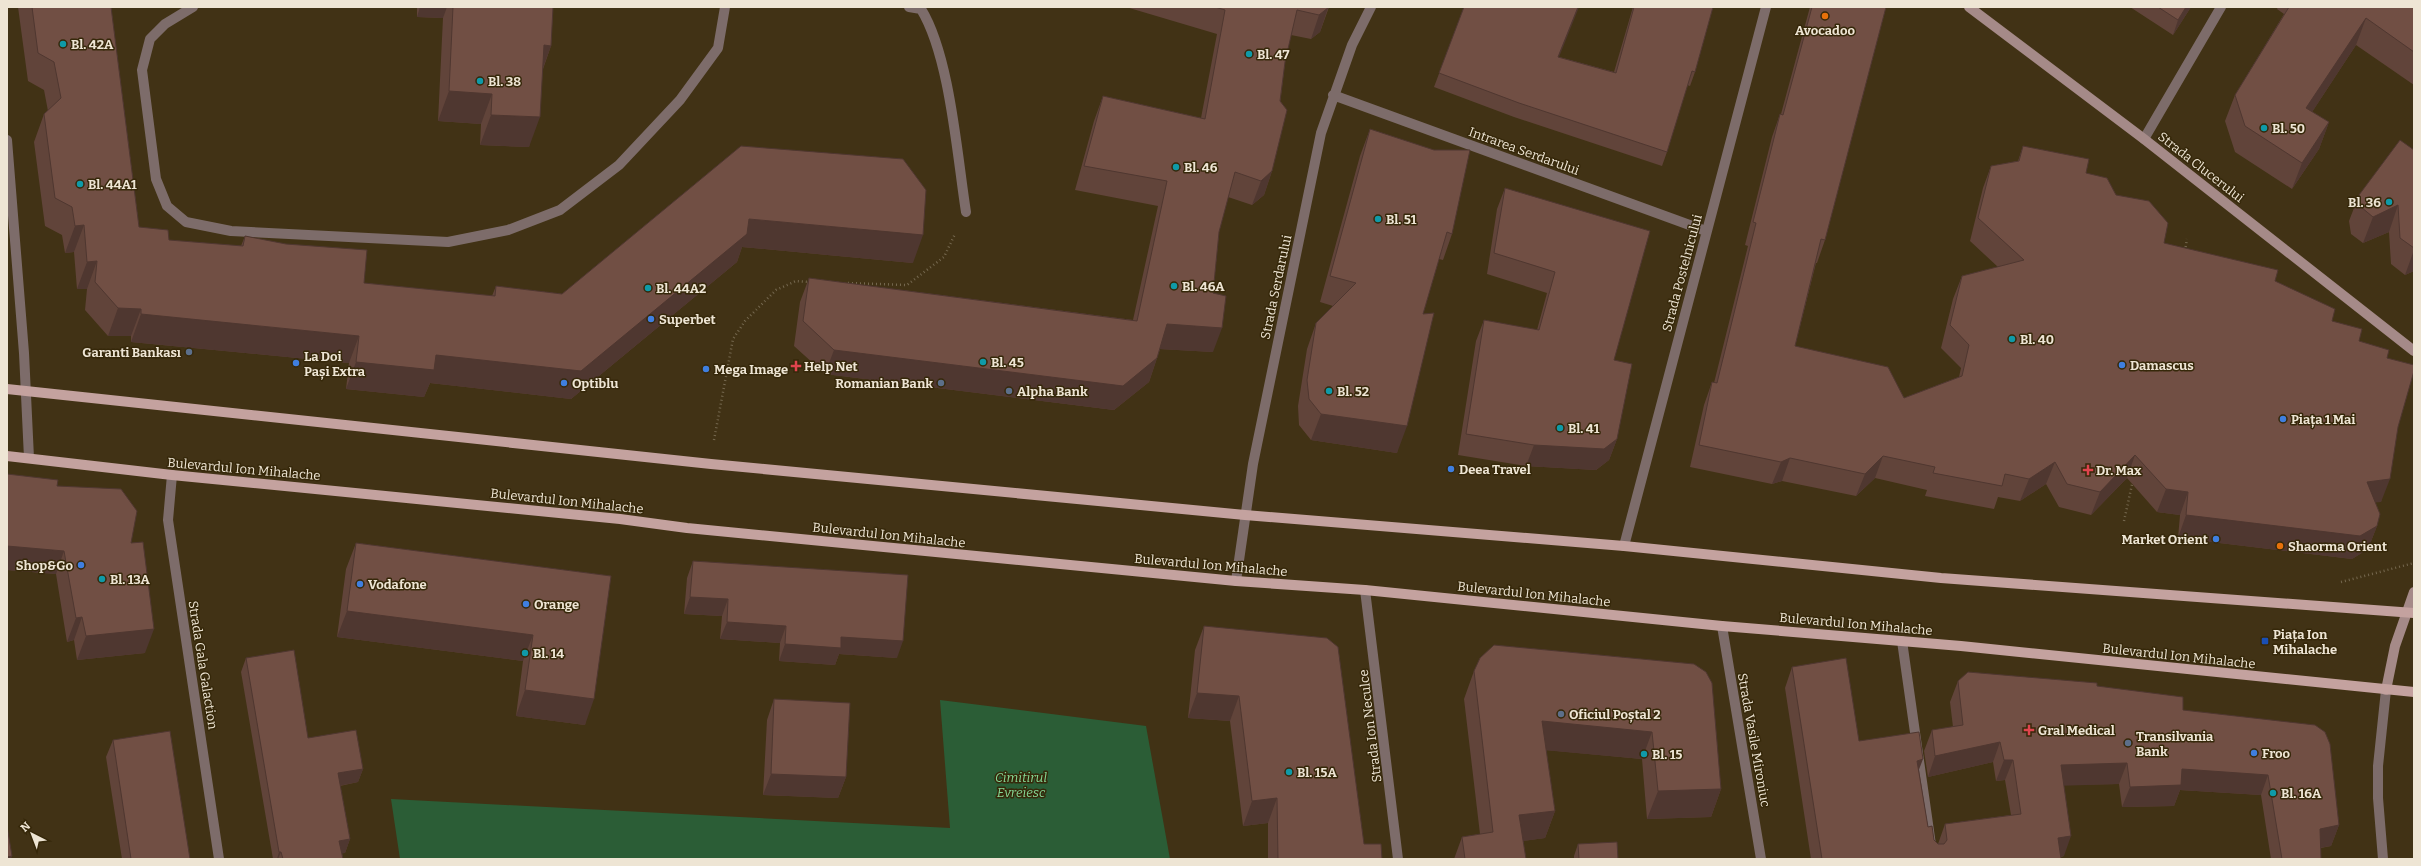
<svg xmlns="http://www.w3.org/2000/svg" width="2421" height="866" font-family="Bitter,serif">
<style>
.green{fill:#2b5d36}
.lines{fill:none;stroke-linecap:round;stroke-linejoin:round}
.path{stroke:#75684f;stroke-width:2.5;stroke-dasharray:1 3;stroke-linecap:butt}
.lane{stroke:#7d6c6a;stroke-width:10}
.street{stroke:#7d6c6a;stroke-width:10}
.secondary{stroke:#a58a88;stroke-width:10}
.primary{stroke:#c4a29f;stroke-width:10}
.wall{fill:#61443a}
.shaded-wall{fill:#4f3730}
.building{fill:#714f44;stroke:#4f3730}
.food-dot{fill:#e8710a;stroke:#36280a;stroke-width:1.5}
.culture-dot{fill:#0f9aa8;stroke:#36280a;stroke-width:1.5}
.shop-dot{fill:#3f7fe0;stroke:#36280a;stroke-width:1.5}
.service-dot{fill:#5c6f8a;stroke:#36280a;stroke-width:1.5}
.health-dot{fill:#e0444e;stroke:#36280a;stroke-width:1.5}
.transit-dot{fill:#1a4fb4;stroke:#36280a;stroke-width:1.5}
.labels{text-anchor:middle;dominant-baseline:central;stroke-width:3;stroke-linejoin:round;paint-order:stroke}
.poi-label{font-size:13px;font-weight:bold;fill:#eee5d4;stroke:#36280a;text-anchor:start}
.street-label{font-size:13px;fill:#eee5d4;stroke:#36280a}
.park-label{font-size:13px;font-style:italic;fill:#85d895;stroke:#36280a}
</style>
<rect width="100%" height="100%" fill="#413215"/>
<path class="green" d="M 940,700 L 1146,726 L 1170,859 L 400,859 L 391,799 L 950,828 Z"/>
<g class="lines">
<path class="path" d="M 2185,251 L 2187,239
M 848,283 L 907,285 L 944,257 L 955,234
M 714,440 L 733,339 L 745,321 L 776,290 L 796,281 L 809,282
M 2124,521 L 2133,480
M 2341,582 L 2414,563"/>
<path class="lane" d="M 193,7 L 165,24 L 150,39 L 142,70 L 156,179 L 167,206 L 186,222 L 231,231 L 448,242 L 508,230 L 560,210 L 619,165 L 680,100 L 718,48 L 725,7
M 909,7 L 921,9 C 950,56 957,155 966,212"/>
<path class="street" d="M 1333,95 L 1706,231
M 2144,139 L 2221,7
M 7,140 L 24,353 L 29,458
M 172,475 L 168,520 L 219,859
M 1624,546 L 1766,7
M 1236,581 L 1253,464 L 1321,133 L 1352,45 L 1371,7
M 1365,590 L 1398,859
M 1722,626 L 1761,859
M 1902,641 L 1933,859
M 2383,859 L 2378,798 L 2378,766 L 2386,690"/>
<path class="secondary" d="M 1969,7 L 2144,139 L 2414,351
M 2386,690 L 2395,646 L 2414,592"/>
<path class="primary" d="M 7,389 L 711,464 L 1245,515 L 1624,546 L 1941,578 L 2414,613
M 7,456 L 172,475 L 620,519 L 687,528 L 1236,581 L 1365,590 L 1722,626 L 1961,646 L 2414,692"/>
</g>
<path class="wall" d="M 18,7 L 111,7 L 139,227 L 169,240 L 241,246 L 245,236 L 364,283 L 492,296 L 496,286 L 562,294 L 741,146 L 913,263 L 742,247 L 737,262 L 571,399 L 430,383 L 424,397 L 346,389 L 349,363 L 131,342 L 131,336 L 108,336 L 85,310 L 87,289 L 77,289 L 74,252 L 65,253 L 62,235 L 45,226 L 34,142 L 44,114 L 48,111 L 44,90 L 28,81 Z
M 417,7 L 553,7 L 551,46 L 543,69 L 529,147 L 480,145 L 481,124 L 438,121 L 443,18 L 417,17 Z
M 1126,7 L 1329,7 L 1320,32 L 1311,39 L 1291,35 L 1285,62 L 1272,171 L 1264,195 L 1252,205 L 1228,197 L 1219,232 L 1213,293 L 1213,352 L 1160,349 L 1149,382 L 1114,410 L 825,374 L 794,346 L 800,302 L 809,278 L 1133,320 L 1158,206 L 1075,190 L 1094,121 L 1103,96 L 1201,118 L 1217,34 Z
M 1464,7 L 1559,57 L 1614,72 L 1633,7 L 1713,7 L 1695,72 L 1690,86 L 1687,85 L 1667,152 L 1662,166 L 1514,117 L 1434,87 Z
M 1810,7 L 1886,7 L 1825,240 L 1817,263 L 1816,263 L 1795,346 L 1904,398 L 1959,377 L 1961,368 L 1941,348 L 1953,299 L 1962,276 L 1998,267 L 1970,241 L 1983,188 L 1991,166 L 2018,161 L 2023,146 L 2086,173 L 2116,195 L 2164,243 L 2275,281 L 2359,341 L 2387,358 L 2398,427 L 2381,502 L 2375,502 L 2377,526 L 2368,549 L 2352,559 L 2178,538 L 2180,515 L 2157,512 L 2127,478 L 2091,515 L 2059,507 L 2046,484 L 2020,501 L 1998,497 L 1994,509 L 1925,496 L 1927,490 L 1875,478 L 1856,496 L 1782,481 L 1772,484 L 1690,467 L 1704,405 L 1712,382 L 1714,383 L 1748,246 L 1745,245 L 1772,137 L 1780,114 L 1781,114 Z
M 2130,7 L 2191,7 L 2173,35 Z
M 2278,7 L 2414,7 L 2414,85 L 2356,45 L 2312,112 L 2329,122 L 2319,149 L 2292,189 L 2235,152 L 2225,121 L 2235,95 L 2284,14 L 2277,9 Z
M 1370,129 L 1452,234 L 1443,260 L 1439,259 L 1423,314 L 1397,453 L 1311,440 L 1299,425 L 1298,406 L 1307,349 L 1316,323 L 1333,306 L 1320,302 L 1360,156 Z
M 2414,150 L 2414,271 L 2405,275 L 2391,264 L 2389,232 L 2363,243 L 2351,234 L 2349,221 L 2359,195 Z
M 1505,188 L 1614,360 L 1617,439 L 1609,460 L 1596,470 L 1526,466 L 1458,455 L 1476,341 L 1484,320 L 1537,330 L 1547,293 L 1487,274 L 1497,209 Z
M 7,474 L 57,486 L 131,543 L 145,653 L 77,660 L 74,640 L 67,642 L 56,574 L 7,570 Z
M 356,543 L 611,576 L 585,725 L 516,716 L 523,661 L 337,637 L 346,569 Z
M 693,561 L 897,658 L 839,654 L 835,665 L 779,661 L 780,643 L 720,639 L 722,616 L 684,614 L 687,578 Z
M 1204,626 L 1364,844 L 1382,859 L 1268,859 L 1268,823 L 1243,826 L 1230,721 L 1188,718 L 1195,650 Z
M 246,658 L 308,738 L 363,769 L 358,782 L 340,786 L 350,839 L 345,853 L 342,853 L 343,859 L 273,859 L 241,672 Z
M 1694,664 L 1721,789 L 1711,817 L 1647,819 L 1642,759 L 1546,750 L 1555,811 L 1545,838 L 1523,841 L 1526,859 L 1454,859 L 1462,837 L 1480,834 L 1464,699 L 1474,671 Z
M 1792,667 L 1859,741 L 1919,770 L 1928,827 L 1934,840 L 1938,844 L 1945,824 L 2011,815 L 2005,780 L 1996,781 L 1993,762 L 1928,777 L 1924,751 L 1932,730 L 1953,727 L 1950,702 L 1958,681 L 2097,686 L 2183,710 L 2339,825 L 2331,846 L 2321,848 L 2321,859 L 2271,859 L 2261,795 L 2180,790 L 2174,806 L 2122,807 L 2119,784 L 2064,785 L 2064,856 L 2061,857 L 2061,859 L 1811,859 L 1785,688 Z
M 774,699 L 846,777 L 838,798 L 763,795 L 767,720 Z
M 113,740 L 190,859 L 122,859 L 106,757 Z
M 1578,844 L 1618,859 L 1574,859 L 1574,856 Z"/>
<path class="shaded-wall" d="M 420,7 L 447,7 L 443,18 L 417,17 Z
M 1578,7 L 1579,7 L 1553,72 L 1558,57 Z
M 2186,7 L 2191,7 L 2173,35 L 2178,20 Z
M 1328,8 L 1320,32 L 1311,39 L 1319,15 Z
M 2366,18 L 2356,45 L 2297,135 L 2306,108 Z
M 544,45 L 551,46 L 540,76 Z
M 449,91 L 492,94 L 481,124 L 438,121 Z
M 491,115 L 540,117 L 529,147 L 480,145 Z
M 2329,122 L 2319,149 L 2292,189 L 2302,163 Z
M 1272,171 L 1264,195 L 1252,205 L 1261,181 Z
M 2398,205 L 2389,232 L 2363,243 L 2373,217 Z
M 749,219 L 923,235 L 913,263 L 742,247 L 737,262 L 571,399 L 430,383 L 424,397 L 346,389 L 356,362 L 436,355 Z
M 84,225 L 74,252 L 65,253 L 75,226 Z
M 2414,250 L 2414,271 L 2405,275 Z
M 97,261 L 87,289 L 77,289 L 87,262 Z
M 118,308 L 141,309 L 131,336 L 108,336 Z
M 141,314 L 359,336 L 349,363 L 131,342 Z
M 1167,324 L 1222,328 L 1213,352 L 1158,349 Z
M 834,350 L 1157,358 L 1149,382 L 1114,410 L 825,374 Z
M 1321,414 L 1407,426 L 1397,453 L 1311,440 Z
M 1617,439 L 1609,460 L 1596,470 L 1526,466 L 1534,445 Z
M 2135,455 L 2127,478 L 2091,515 L 2100,492 Z
M 1883,456 L 1875,478 L 1856,496 L 1865,474 Z
M 1790,458 L 1782,481 L 1772,484 L 1781,462 Z
M 2055,462 L 2046,484 L 2020,501 L 2029,479 Z
M 2390,479 L 2381,502 L 2359,504 L 2367,482 Z
M 2166,489 L 2188,492 L 2180,515 L 2157,512 Z
M 2186,515 L 2377,526 L 2368,549 L 2352,559 L 2178,538 Z
M 7,546 L 64,551 L 56,574 L 7,570 Z
M 690,597 L 728,599 L 722,616 L 684,614 Z
M 347,611 L 533,635 L 523,661 L 337,637 Z
M 82,617 L 74,640 L 67,642 L 76,618 Z
M 727,622 L 786,626 L 780,643 L 720,639 Z
M 154,629 L 145,653 L 77,660 L 86,636 Z
M 841,637 L 903,641 L 897,658 L 839,654 L 835,665 L 779,661 L 785,644 Z
M 525,690 L 594,699 L 585,725 L 516,716 Z
M 1197,693 L 1239,696 L 1230,721 L 1188,718 Z
M 1542,721 L 1652,732 L 1642,759 L 1532,749 Z
M 2000,742 L 1993,762 L 1928,777 L 1935,756 Z
M 1923,759 L 1915,780 L 1917,761 Z
M 2004,760 L 2013,760 L 2005,780 L 1996,781 Z
M 2127,763 L 2119,784 L 2054,786 L 2061,765 Z
M 363,769 L 358,782 L 333,787 L 338,773 Z
M 2182,769 L 2268,775 L 2261,795 L 2180,790 L 2174,806 L 2122,807 L 2130,787 Z
M 771,774 L 846,777 L 838,798 L 763,795 Z
M 1721,789 L 1711,817 L 1647,819 L 1658,791 Z
M 1277,798 L 1268,823 L 1243,826 L 1252,801 Z
M 1555,811 L 1545,838 L 1509,843 L 1519,815 Z
M 2339,825 L 2331,846 L 2312,849 L 2320,829 Z
M 2071,836 L 2064,856 L 2051,859 L 2058,838 Z
M 350,839 L 345,853 L 334,855 L 339,841 Z
M 279,852 L 281,852 L 278,859 L 277,859 Z
M 12,856 L 11,859 L 7,859 L 7,857 Z"/>
<path class="building" d="M 32,7 L 111,7 L 139,227 L 168,230 L 169,240 L 243,246 L 245,236 L 286,244 L 367,250 L 364,283 L 495,296 L 496,286 L 562,294 L 741,146 L 903,159 L 926,190 L 923,235 L 749,219 L 747,234 L 581,371 L 436,355 L 434,370 L 356,362 L 359,336 L 141,314 L 141,309 L 118,308 L 95,282 L 97,261 L 87,262 L 84,225 L 75,226 L 72,207 L 55,198 L 44,114 L 61,98 L 54,62 L 38,53 Z
M 453,7 L 553,7 L 551,46 L 544,45 L 540,117 L 491,115 L 492,94 L 449,91 Z
M 1215,7 L 1329,7 L 1319,15 L 1297,10 L 1285,62 L 1280,101 L 1287,110 L 1272,171 L 1261,181 L 1235,172 L 1219,232 L 1213,293 L 1226,296 L 1222,328 L 1167,324 L 1157,358 L 1123,386 L 834,350 L 803,321 L 809,278 L 1137,321 L 1167,181 L 1084,166 L 1103,96 L 1205,119 L 1225,10 Z
M 1464,7 L 1578,7 L 1558,57 L 1616,73 L 1634,7 L 1713,7 L 1695,72 L 1692,71 L 1667,152 L 1519,103 L 1439,73 Z
M 1812,7 L 1886,7 L 1825,240 L 1821,239 L 1795,346 L 1888,367 L 1904,398 L 1962,376 L 1969,345 L 1950,325 L 1962,276 L 2024,260 L 1978,218 L 1991,166 L 2019,161 L 2023,146 L 2089,159 L 2086,173 L 2107,178 L 2116,195 L 2149,201 L 2168,223 L 2164,243 L 2278,270 L 2275,281 L 2335,309 L 2332,321 L 2362,329 L 2359,341 L 2389,350 L 2387,358 L 2414,365 L 2414,371 L 2398,427 L 2390,479 L 2367,482 L 2380,514 L 2377,526 L 2360,536 L 2186,515 L 2188,492 L 2166,489 L 2135,455 L 2100,492 L 2067,484 L 2055,462 L 2029,479 L 2005,474 L 2002,486 L 1933,473 L 1935,467 L 1883,456 L 1865,474 L 1790,458 L 1781,462 L 1699,445 L 1712,382 L 1717,383 L 1756,223 L 1753,222 L 1780,114 L 1783,115 Z
M 2158,7 L 2186,7 L 2178,20 Z
M 2289,7 L 2414,7 L 2414,52 L 2366,18 L 2306,108 L 2329,122 L 2302,163 L 2245,126 L 2235,95 Z
M 1370,129 L 1434,150 L 1470,150 L 1452,234 L 1447,232 L 1423,314 L 1434,313 L 1407,426 L 1321,414 L 1309,399 L 1307,380 L 1316,323 L 1356,283 L 1330,276 Z
M 2400,140 L 2414,150 L 2414,248 L 2400,238 L 2398,205 L 2373,217 L 2361,207 L 2359,195 Z
M 1505,188 L 1650,231 L 1614,360 L 1632,364 L 1617,439 L 1604,449 L 1534,445 L 1466,434 L 1484,320 L 1539,330 L 1555,272 L 1494,253 Z
M 7,474 L 58,480 L 57,486 L 121,489 L 137,511 L 131,543 L 143,542 L 154,629 L 86,636 L 82,617 L 76,618 L 64,551 L 7,546 Z
M 356,543 L 611,576 L 594,699 L 525,690 L 533,635 L 347,611 Z
M 693,561 L 908,575 L 903,641 L 841,637 L 841,648 L 785,644 L 786,626 L 727,622 L 728,599 L 690,597 Z
M 1204,626 L 1327,638 L 1338,647 L 1364,844 L 1381,844 L 1382,859 L 1278,859 L 1277,798 L 1252,801 L 1239,696 L 1197,693 Z
M 1494,645 L 1694,664 L 1706,672 L 1712,683 L 1721,789 L 1658,791 L 1652,732 L 1542,721 L 1555,811 L 1519,815 L 1526,859 L 1465,859 L 1462,837 L 1493,832 L 1474,671 L 1480,658 Z
M 294,650 L 308,738 L 356,730 L 363,769 L 338,773 L 350,839 L 339,841 L 343,859 L 283,859 L 281,852 L 279,852 L 246,658 Z
M 1846,658 L 1859,741 L 1919,732 L 1923,759 L 1917,761 L 1928,827 L 1932,826 L 1934,840 L 1938,844 L 1944,844 L 1947,840 L 1945,824 L 2021,814 L 2013,760 L 2004,760 L 2000,742 L 1935,756 L 1932,730 L 1963,725 L 1958,681 L 1968,672 L 2097,683 L 2097,686 L 2183,697 L 2183,710 L 2315,725 L 2325,732 L 2330,744 L 2339,825 L 2320,829 L 2321,859 L 2282,859 L 2268,775 L 2182,769 L 2181,785 L 2130,787 L 2127,763 L 2061,765 L 2071,836 L 2058,838 L 2061,859 L 1822,859 L 1792,667 Z
M 774,699 L 850,703 L 846,777 L 771,774 Z
M 170,731 L 190,859 L 131,859 L 113,740 Z
M 7,826 L 12,856 L 7,857 Z
M 1617,842 L 1618,859 L 1579,859 L 1578,844 Z"/>
<g class="food-dot">
<circle cx="1825" cy="16" r="4"/>
<circle cx="2280" cy="546" r="4"/>
</g>
<g class="culture-dot">
<circle cx="63" cy="44" r="4"/>
<circle cx="1249" cy="54" r="4"/>
<circle cx="480" cy="81" r="4"/>
<circle cx="2264" cy="128" r="4"/>
<circle cx="1176" cy="167" r="4"/>
<circle cx="80" cy="184" r="4"/>
<circle cx="2389" cy="202" r="4"/>
<circle cx="1378" cy="219" r="4"/>
<circle cx="1174" cy="286" r="4"/>
<circle cx="648" cy="288" r="4"/>
<circle cx="2012" cy="339" r="4"/>
<circle cx="983" cy="362" r="4"/>
<circle cx="1329" cy="391" r="4"/>
<circle cx="1560" cy="428" r="4"/>
<circle cx="102" cy="579" r="4"/>
<circle cx="525" cy="653" r="4"/>
<circle cx="1644" cy="754" r="4"/>
<circle cx="1289" cy="772" r="4"/>
<circle cx="2273" cy="793" r="4"/>
</g>
<g class="shop-dot">
<circle cx="651" cy="319" r="4"/>
<circle cx="296" cy="363" r="4"/>
<circle cx="2122" cy="365" r="4"/>
<circle cx="706" cy="369" r="4"/>
<circle cx="564" cy="383" r="4"/>
<circle cx="2283" cy="419" r="4"/>
<circle cx="1451" cy="469" r="4"/>
<circle cx="2216" cy="539" r="4"/>
<circle cx="81" cy="565" r="4"/>
<circle cx="360" cy="584" r="4"/>
<circle cx="526" cy="604" r="4"/>
<circle cx="2254" cy="753" r="4"/>
</g>
<g class="service-dot">
<circle cx="189" cy="352" r="4"/>
<circle cx="941" cy="383" r="4"/>
<circle cx="1009" cy="391" r="4"/>
<circle cx="1561" cy="714" r="4"/>
<circle cx="2128" cy="743" r="4"/>
</g>
<g class="health-dot">
<path d="M794 360h4v4h4v4h-4v4h-4v-4h-4v-4h4z"/>
<path d="M2086 464h4v4h4v4h-4v4h-4v-4h-4v-4h4z"/>
<path d="M2027 724h4v4h4v4h-4v4h-4v-4h-4v-4h4z"/>
</g>
<rect class="transit-dot" x="2261" y="637" width="8" height="8" rx="2"/>
<g class="labels">
<g class="poi-label">
<text x="1825" y="30" text-anchor="middle">Avocadoo</text>
<text x="71" y="44">Bl. 42A</text>
<text x="1257" y="54">Bl. 47</text>
<text x="488" y="81">Bl. 38</text>
<text x="2272" y="128">Bl. 50</text>
<text x="1184" y="167">Bl. 46</text>
<text x="88" y="184">Bl. 44A1</text>
<text x="2381" y="202" text-anchor="end">Bl. 36</text>
<text x="1386" y="219">Bl. 51</text>
<text x="1182" y="286">Bl. 46A</text>
<text x="656" y="288">Bl. 44A2</text>
<text x="659" y="319">Superbet</text>
<text x="2020" y="339">Bl. 40</text>
<text x="181" y="352" text-anchor="end">Garanti Bankası</text>
<text x="304" y="356">La Doi<tspan x="304" dy="15">Pași Extra</tspan></text>
<text x="991" y="362">Bl. 45</text>
<text x="2130" y="365">Damascus</text>
<text x="804" y="366">Help Net</text>
<text x="714" y="369">Mega Image</text>
<text x="572" y="383">Optiblu</text>
<text x="933" y="383" text-anchor="end">Romanian Bank</text>
<text x="1017" y="391">Alpha Bank</text>
<text x="1337" y="391">Bl. 52</text>
<text x="2291" y="419">Piața 1 Mai</text>
<text x="1568" y="428">Bl. 41</text>
<text x="1459" y="469">Deea Travel</text>
<text x="2096" y="470">Dr. Max</text>
<text x="2208" y="539" text-anchor="end">Market Orient</text>
<text x="2288" y="546">Shaorma Orient</text>
<text x="73" y="565" text-anchor="end">Shop&amp;Go</text>
<text x="110" y="579">Bl. 13A</text>
<text x="368" y="584">Vodafone</text>
<text x="534" y="604">Orange</text>
<text x="2273" y="634">Piața Ion<tspan x="2273" dy="15">Mihalache</tspan></text>
<text x="533" y="653">Bl. 14</text>
<text x="1569" y="714">Oficiul Poștal 2</text>
<text x="2038" y="730">Gral Medical</text>
<text x="2136" y="736">Transilvania<tspan x="2136" dy="15">Bank</tspan></text>
<text x="2262" y="753">Froo</text>
<text x="1652" y="754">Bl. 15</text>
<text x="1297" y="772">Bl. 15A</text>
<text x="2281" y="793">Bl. 16A</text>
</g>
<g class="street-label">
<text transform="translate(1524 151) rotate(20)">Intrarea Serdarului</text>
<text transform="translate(2201 167) rotate(38)">Strada Clucerului</text>
<text transform="translate(1682 273) rotate(-75)">Strada Postelnicului</text>
<text transform="translate(1276 287) rotate(-78)">Strada Serdarului</text>
<text transform="translate(244 469) rotate(5)">Bulevardul Ion Mihalache</text>
<text transform="translate(567 501) rotate(6)">Bulevardul Ion Mihalache</text>
<text transform="translate(889 535) rotate(6)">Bulevardul Ion Mihalache</text>
<text transform="translate(1211 565) rotate(5)">Bulevardul Ion Mihalache</text>
<text transform="translate(1534 594) rotate(6)">Bulevardul Ion Mihalache</text>
<text transform="translate(1856 624) rotate(5)">Bulevardul Ion Mihalache</text>
<text transform="translate(2179 656) rotate(6)">Bulevardul Ion Mihalache</text>
<text transform="translate(203 665) rotate(81)">Strada Gala Galaction</text>
<text transform="translate(1370 726) rotate(-97)">Strada Ion Neculce</text>
<text transform="translate(1754 740) rotate(80)">Strada Vasile Mironiuc</text>
</g>
<g class="park-label">
<text x="1021" y="777">Cimitirul<tspan x="1021" dy="15">Evreiesc</tspan></text>
</g>
</g>
<rect width="2421" height="866" fill="none" stroke="#eee5d4" stroke-width="16"/>
<g transform="translate(32 834) rotate(318)" stroke="#36280a" stroke-width="3" paint-order="stroke">
<path d="M0-3L7 15L0 10L-7 15Z" fill="#eee5d4"/>
<text y="-6" font-size="11" font-weight="bold" text-anchor="middle" fill="#eee5d4">N</text>
</g>
</svg>
